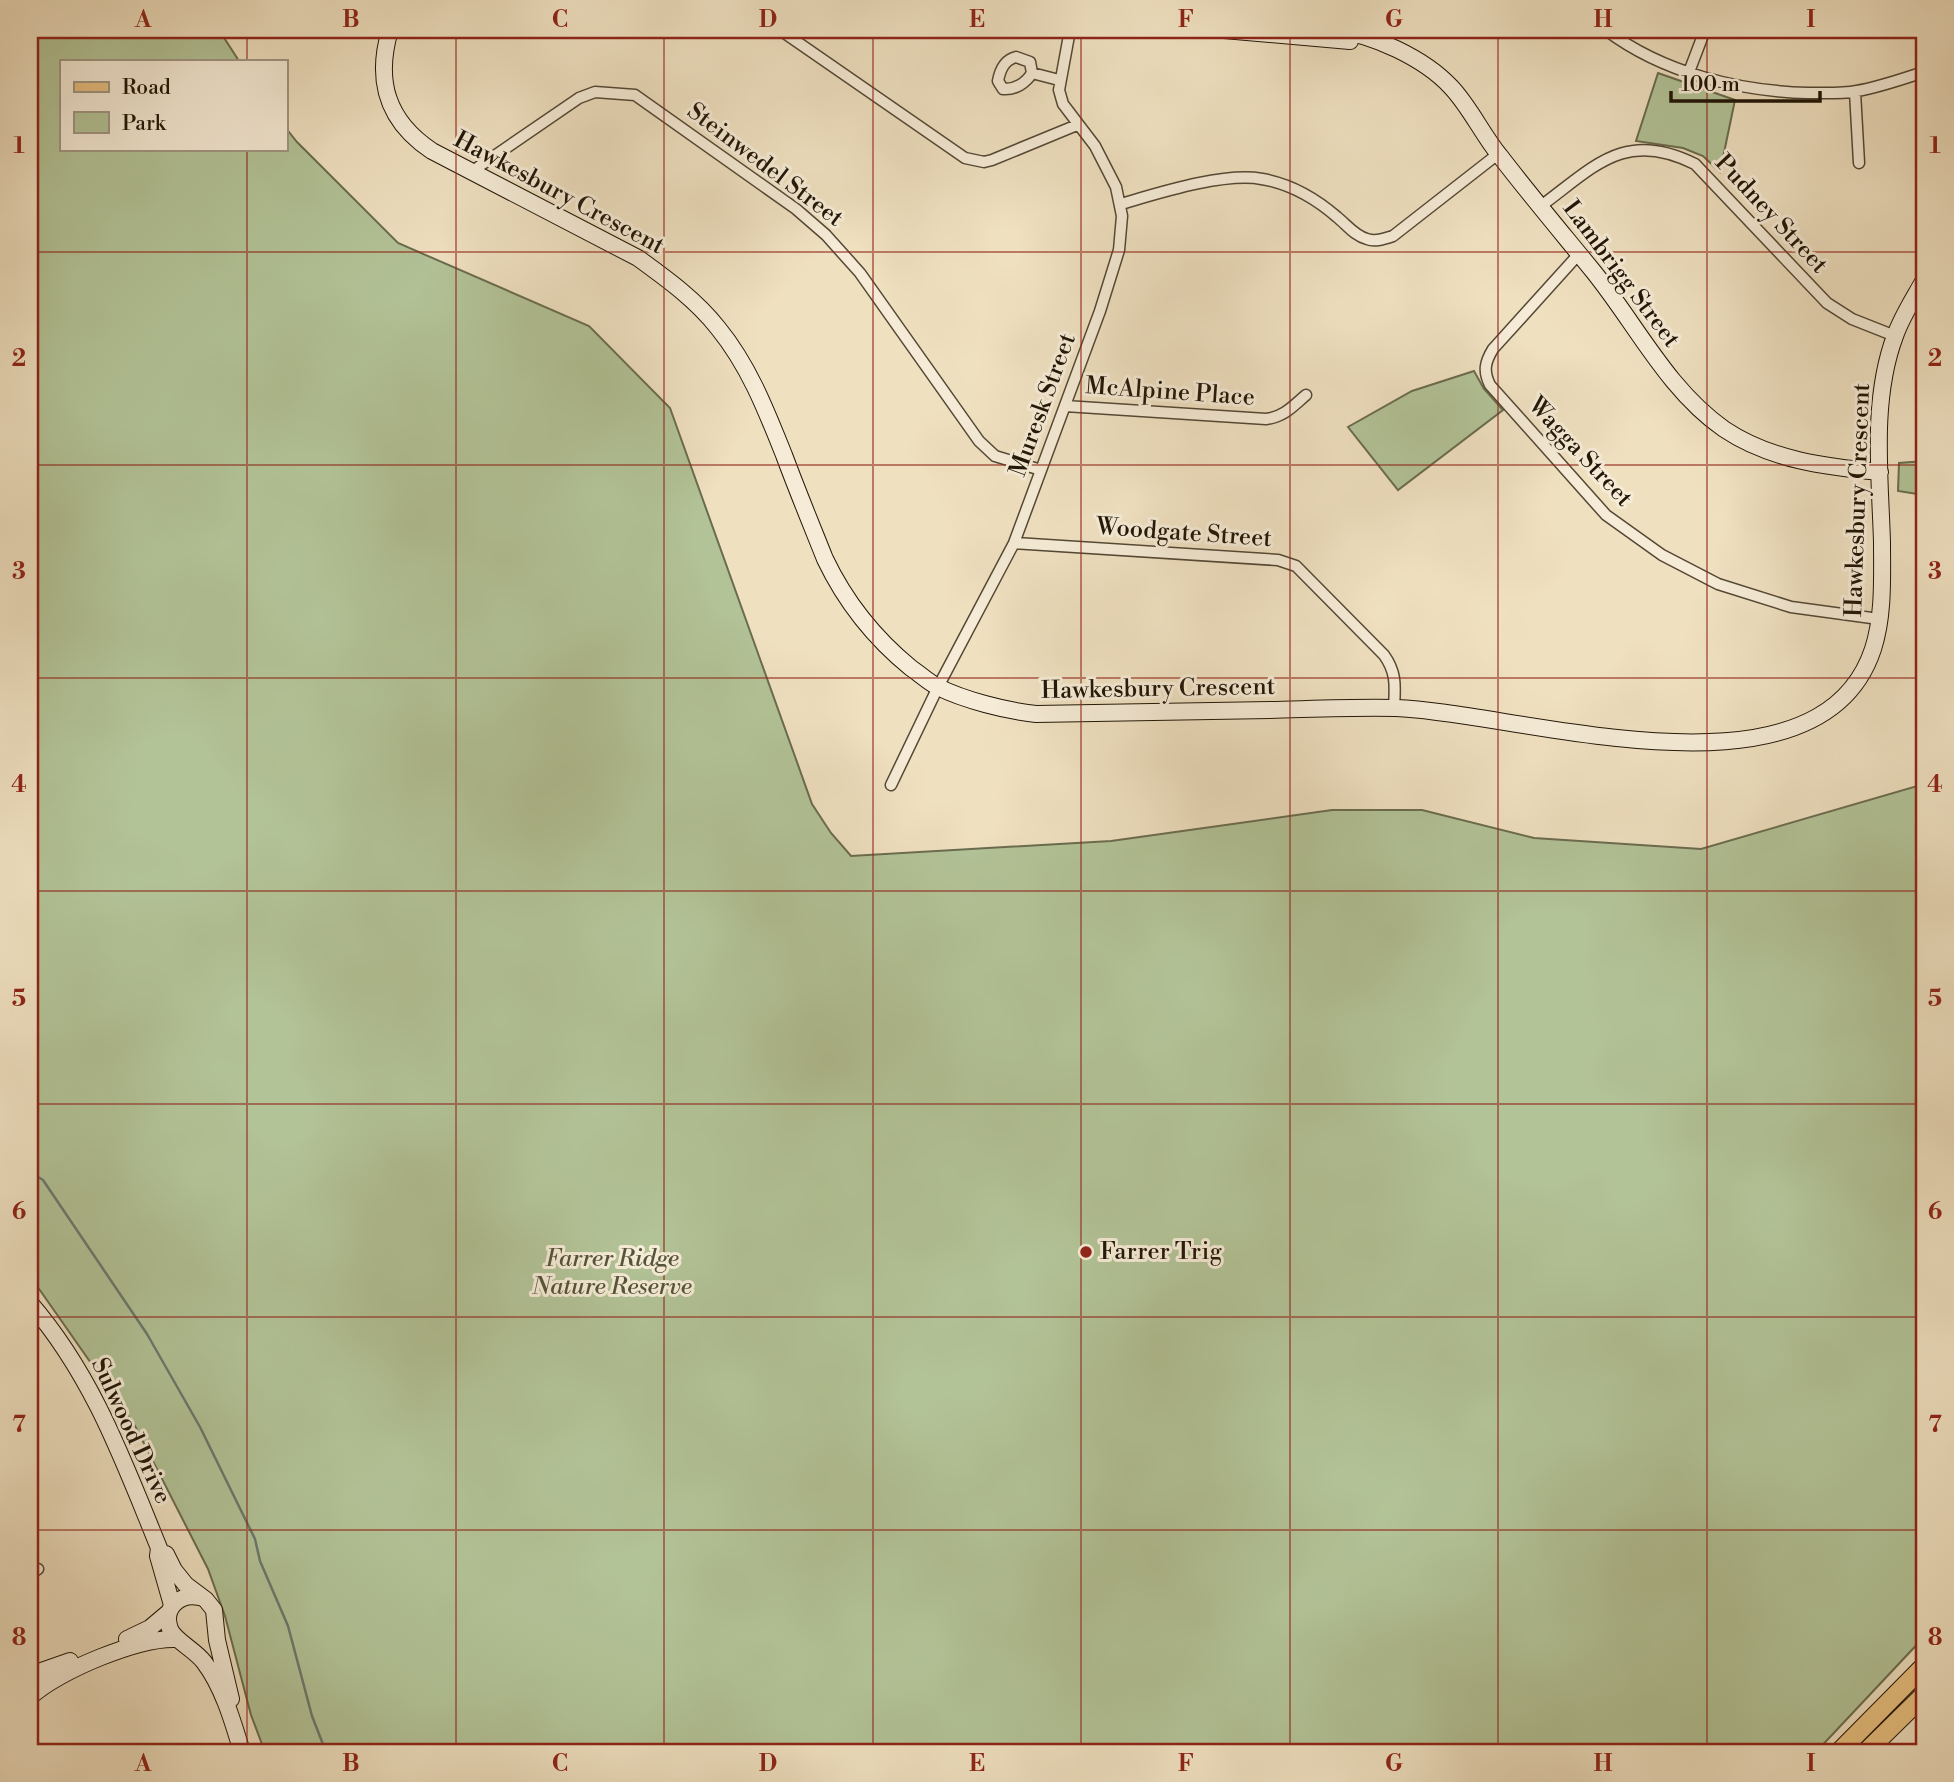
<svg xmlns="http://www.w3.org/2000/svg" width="1954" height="1782" font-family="'Libre Bodoni',serif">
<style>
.green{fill:#b2c397;stroke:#6a6c4f;stroke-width:2}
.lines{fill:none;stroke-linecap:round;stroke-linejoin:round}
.stream{stroke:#6a7a6e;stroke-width:2.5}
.street-casing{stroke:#544835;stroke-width:13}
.secondary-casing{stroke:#211607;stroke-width:18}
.primary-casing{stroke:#211607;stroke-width:20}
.street{stroke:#f5ebd6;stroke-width:10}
.secondary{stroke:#f5ebd6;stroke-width:16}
.primary{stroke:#e8c080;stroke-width:18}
.grid{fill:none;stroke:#8f2418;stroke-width:2;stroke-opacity:0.55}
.poi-dot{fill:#8f2418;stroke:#f5ebd6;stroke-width:2.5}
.labels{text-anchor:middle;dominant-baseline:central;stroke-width:6;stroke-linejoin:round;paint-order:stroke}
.street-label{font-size:24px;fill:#211607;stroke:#f5ebd6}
.poi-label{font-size:24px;fill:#211607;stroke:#f5ebd6;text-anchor:start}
.park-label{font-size:24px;font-style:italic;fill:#545339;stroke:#f5ebd6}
.neatline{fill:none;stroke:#8f2418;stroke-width:2.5}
.grid-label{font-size:23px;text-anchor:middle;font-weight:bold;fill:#8f2418}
</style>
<rect width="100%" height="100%" fill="#efe0c0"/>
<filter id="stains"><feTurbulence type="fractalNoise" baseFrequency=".00286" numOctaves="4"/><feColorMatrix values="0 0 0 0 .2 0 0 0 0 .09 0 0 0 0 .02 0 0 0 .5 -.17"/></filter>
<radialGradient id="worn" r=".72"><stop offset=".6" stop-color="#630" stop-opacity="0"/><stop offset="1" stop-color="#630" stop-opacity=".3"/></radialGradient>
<path class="green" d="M 30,30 L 219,30 L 239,61 L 61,61 L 61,149 L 285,149 L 285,127 L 297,142 L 398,243 L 589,326 L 670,408 L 812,804 L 831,833 L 851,856 L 1111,841 L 1332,810 L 1422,810 L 1534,838 L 1701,849 L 1924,784 L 1924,1637 L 1816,1752 L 265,1752 L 251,1715 L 225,1616 L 208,1569 L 135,1426 L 30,1276 Z
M 1658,73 L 1735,100 L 1720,172 L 1703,156 L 1683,148 L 1636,141 Z
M 1474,371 L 1484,389 L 1503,410 L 1398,490 L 1348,427 L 1412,391 Z
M 1924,461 L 1924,495 L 1898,491 L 1899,463 Z"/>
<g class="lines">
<path class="stream" d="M 30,1172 L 43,1180 L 147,1334 L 200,1427 L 255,1539 L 260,1561 L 288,1626 L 312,1716 L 326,1752"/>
<defs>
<path id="street" d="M 780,30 L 965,158 L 984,162 L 992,160 L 1077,125
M 1606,30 C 1663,73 1738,91 1808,93 C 1824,93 1841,94 1857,91 C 1880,87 1902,79 1924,72
M 1016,57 L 1030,62 L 1032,73 C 1026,83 1015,90 1003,89 L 998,81 C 1000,70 1004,60 1016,57 Z
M 1689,72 L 1705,30
M 1032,73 L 1059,80
M 1855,92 L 1859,163
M 471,172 L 579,98 L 595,92 L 635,95 L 796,209 L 826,235 L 860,273 L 979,441 L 995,456 L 1041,470
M 1121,204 C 1159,193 1224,172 1262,179 C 1291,184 1315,198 1337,217 C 1347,225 1355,236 1367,239 C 1375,242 1384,239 1393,236 L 1498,154
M 1541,206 C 1595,166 1625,129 1695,164 L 1827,303 L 1852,319 L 1895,336
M 1578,255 L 1493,349 C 1485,362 1483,371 1490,385 L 1606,515 L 1662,555 L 1718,584 L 1791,607 L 1879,619
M 1065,406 L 1266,419 C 1284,417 1293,406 1306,395
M 1014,543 L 1278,560 L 1296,566 L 1384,655 C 1397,673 1395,687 1394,708
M 891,785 L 938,687 L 1014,543 L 1100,311 L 1119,250 L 1122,216 L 1116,187 L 1095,146 L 1063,104 L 1059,90 L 1070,30
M 30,1574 L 38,1569
M 30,1741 L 37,1752"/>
<path id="secondary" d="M 390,30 C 375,81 387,121 432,151 L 638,258 C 667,279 696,300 718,328 C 749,366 766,410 784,455 C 797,490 811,524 825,559 C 846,603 873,637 911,668 C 920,674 928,682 938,687 C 964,700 1007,711 1036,714 C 1114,713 1192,711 1270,710 C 1312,709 1354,707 1396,708 C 1517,712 1819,813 1873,649 C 1884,615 1882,577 1882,542 C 1880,475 1871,400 1895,336 C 1902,316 1914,298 1924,280
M 1224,30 L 1350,41
M 1334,30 C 1372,34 1424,58 1451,87 C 1470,107 1482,134 1500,156 C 1530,195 1562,233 1593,271 C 1636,324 1667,389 1724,429 C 1770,460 1826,467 1880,472
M 30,1303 C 93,1376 123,1460 159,1548 L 158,1556 L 172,1605
M 166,1554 L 174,1570 L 186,1585 L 206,1600 L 214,1610 L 217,1640 L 231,1699
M 199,1597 C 180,1593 162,1608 170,1629 C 174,1640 195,1650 204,1662 C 223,1687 233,1722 242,1752
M 127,1639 L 150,1628 L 169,1612
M 30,1675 L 70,1661
M 30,1697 C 58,1671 139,1637 177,1639"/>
<path id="primary" d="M 1839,1752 L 1924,1666
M 1866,1752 L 1924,1695"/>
</defs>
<use href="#street" class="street-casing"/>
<use href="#secondary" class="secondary-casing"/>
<use href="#primary" class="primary-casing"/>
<use href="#street" class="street"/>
<use href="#secondary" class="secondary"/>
<use href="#primary" class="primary"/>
</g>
<path class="grid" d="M 247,30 L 247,61M 456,30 L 456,1752M 664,30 L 664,1752M 873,30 L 873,1752M 1081,30 L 1081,1752M 1290,30 L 1290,1752M 1498,30 L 1498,1752M 1707,30 L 1707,1752M 247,149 L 247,1752M 30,252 L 1924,252M 30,465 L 1924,465M 30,678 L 1924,678M 30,891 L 1924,891M 30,1104 L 1924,1104M 30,1317 L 1924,1317M 30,1530 L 1924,1530"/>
<circle class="poi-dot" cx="1086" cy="1252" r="7"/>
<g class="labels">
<g class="street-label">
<text transform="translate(765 165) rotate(37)">Steinwedel Street</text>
<text transform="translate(559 193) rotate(28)">Hawkesbury Crescent</text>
<text transform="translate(1771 214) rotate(47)">Pudney Street</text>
<text transform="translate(1621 274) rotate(53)">Lambrigg Street</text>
<text transform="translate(1170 392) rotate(4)">McAlpine Place</text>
<text transform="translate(1043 405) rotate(-70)">Muresk Street</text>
<text transform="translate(1580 452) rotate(47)">Wagga Street</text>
<text transform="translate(1858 500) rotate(-88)">Hawkesbury Crescent</text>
<text transform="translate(1184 533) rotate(4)">Woodgate Street</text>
<text transform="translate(1158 689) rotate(-1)">Hawkesbury Crescent</text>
<text transform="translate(131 1431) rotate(65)">Sulwood Drive</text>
</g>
<g class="poi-label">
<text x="1100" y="1252">Farrer Trig</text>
</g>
<g class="park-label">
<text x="612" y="1259">Farrer Ridge<tspan x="612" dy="28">Nature Reserve</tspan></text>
</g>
</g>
<rect width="1954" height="1782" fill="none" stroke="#efe0c0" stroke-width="77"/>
<rect x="60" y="60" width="228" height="91" fill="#f5ebd6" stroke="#a09683" stroke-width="2"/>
<rect x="74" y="82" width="35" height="10" fill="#e8c080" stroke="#a09683" stroke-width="2"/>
<text x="122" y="94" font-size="21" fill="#211607">Road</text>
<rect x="74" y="112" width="35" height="21" fill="#b2c397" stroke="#a09683" stroke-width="2"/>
<text x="122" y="130" font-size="21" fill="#211607">Park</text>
<path d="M1671 91v10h149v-10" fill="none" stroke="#211607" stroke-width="3.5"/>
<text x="1681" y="91" font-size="21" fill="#211607" stroke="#f5ebd6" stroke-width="5" paint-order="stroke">100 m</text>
<rect x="38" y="38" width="1878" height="1706" class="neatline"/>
<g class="grid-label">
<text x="143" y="27">A</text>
<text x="351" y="27">B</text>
<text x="560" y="27">C</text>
<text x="768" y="27">D</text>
<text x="977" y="27">E</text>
<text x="1186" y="27">F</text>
<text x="1394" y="27">G</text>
<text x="1603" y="27">H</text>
<text x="1811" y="27">I</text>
<text x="19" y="153">1</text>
<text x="1935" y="153">1</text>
<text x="19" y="366">2</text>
<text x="1935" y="366">2</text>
<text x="19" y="579">3</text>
<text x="1935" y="579">3</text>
<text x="19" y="792">4</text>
<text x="1935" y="792">4</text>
<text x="19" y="1006">5</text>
<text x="1935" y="1006">5</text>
<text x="19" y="1219">6</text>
<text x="1935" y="1219">6</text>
<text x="19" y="1432">7</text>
<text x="1935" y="1432">7</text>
<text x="19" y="1645">8</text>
<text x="1935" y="1645">8</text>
<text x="143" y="1771">A</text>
<text x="351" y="1771">B</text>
<text x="560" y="1771">C</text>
<text x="768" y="1771">D</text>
<text x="977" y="1771">E</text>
<text x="1186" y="1771">F</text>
<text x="1394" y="1771">G</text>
<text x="1603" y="1771">H</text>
<text x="1811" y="1771">I</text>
</g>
<rect width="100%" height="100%" filter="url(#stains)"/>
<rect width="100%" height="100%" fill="url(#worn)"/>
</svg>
